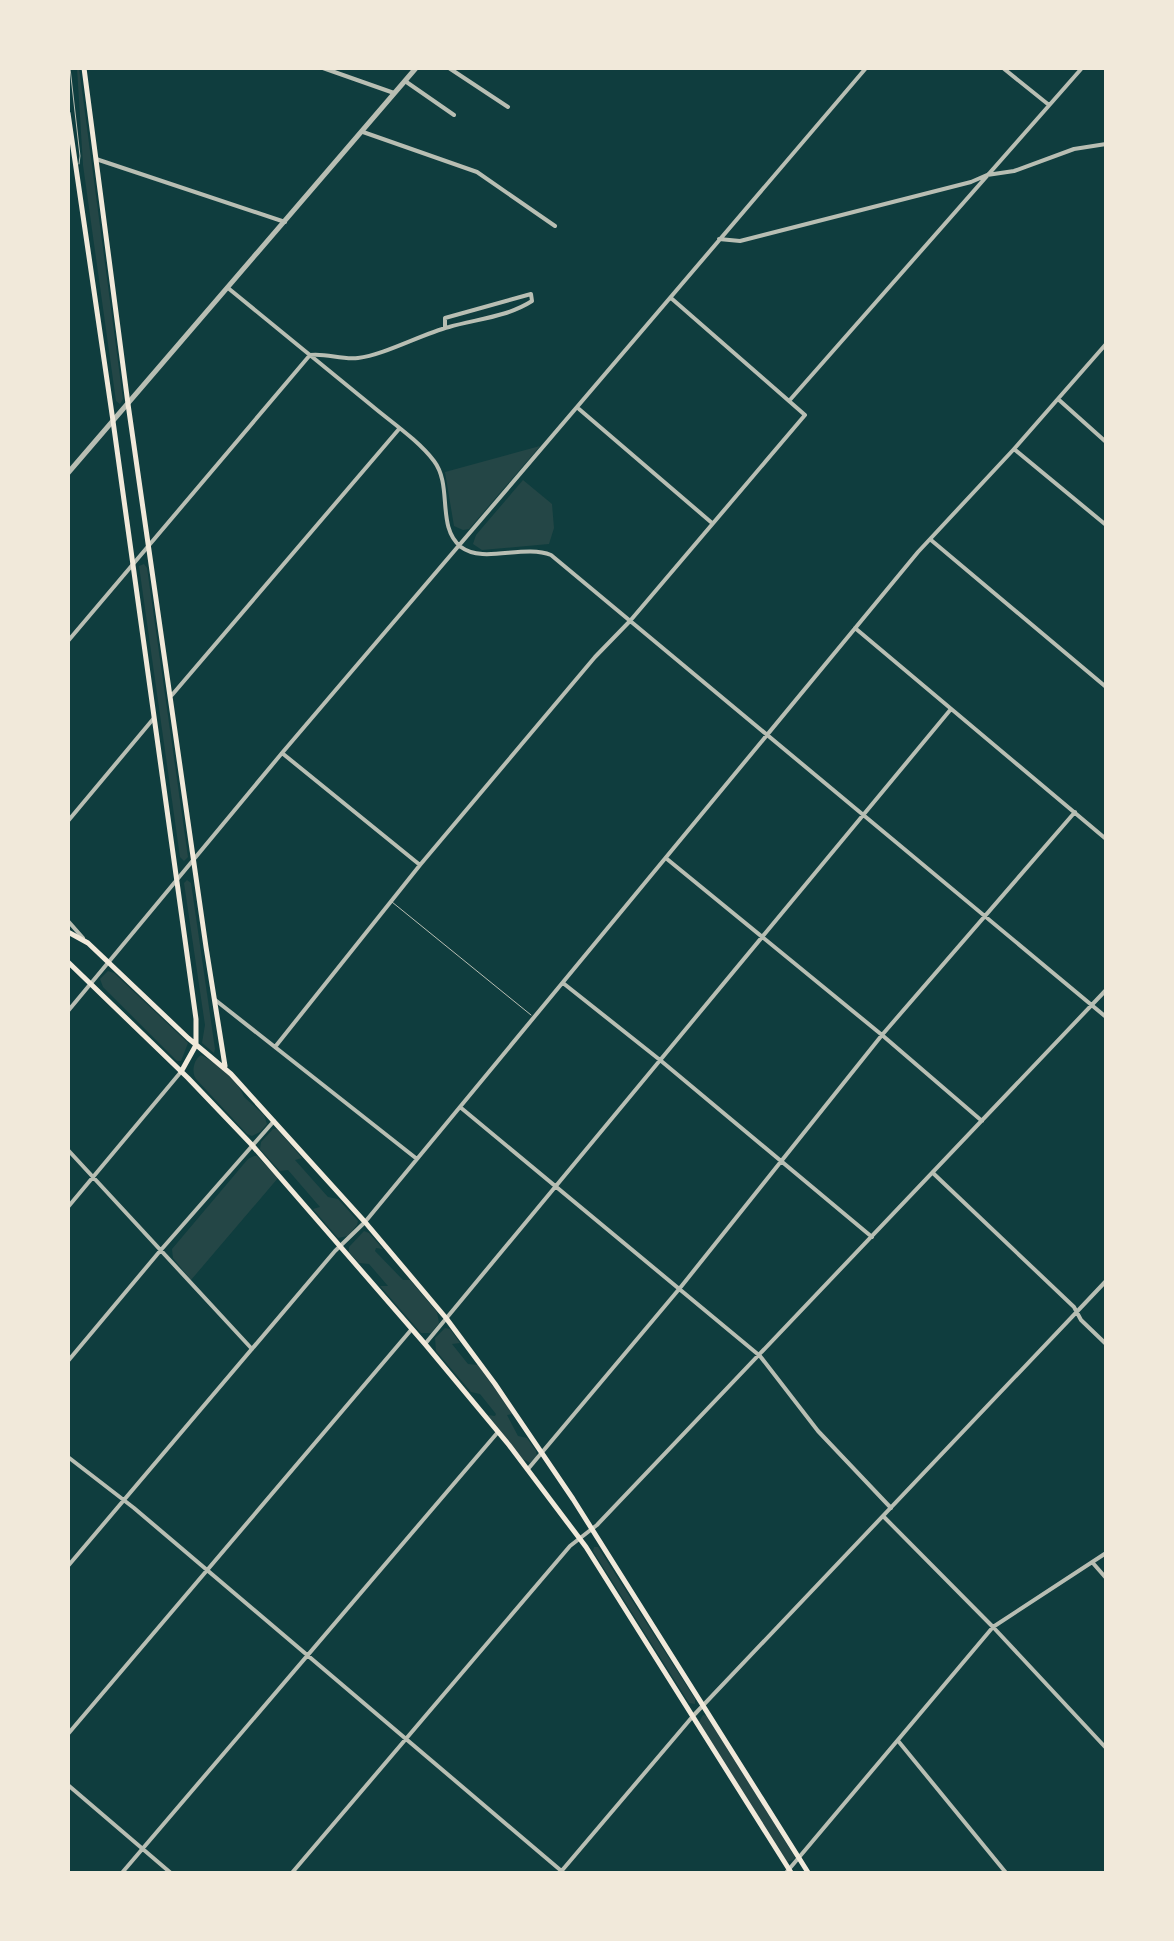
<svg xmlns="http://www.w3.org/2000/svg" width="1174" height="1941" font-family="Lora,serif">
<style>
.green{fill:#244646}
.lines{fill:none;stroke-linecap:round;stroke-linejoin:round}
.service{stroke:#b8beb3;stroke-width:1}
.minor{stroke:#b8beb3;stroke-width:4}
.tertiary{stroke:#b8beb3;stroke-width:5}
.secondary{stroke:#f1e9da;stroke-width:5}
</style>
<rect width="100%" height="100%" fill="#0f3d3e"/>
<path class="green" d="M 77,68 L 79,68 L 123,399 L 120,404 L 116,401 L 83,165 Z
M 540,446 L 469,529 L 463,530 L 454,526 L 445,472 Z
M 523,480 L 552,504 L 554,528 L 549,544 L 482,550 L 473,544 L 476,535 Z
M 144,564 L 147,568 L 188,857 L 184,861 L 180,857 L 139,566 Z
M 187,880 L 191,883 L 215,1049 L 214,1053 L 202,1043 L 205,1025 L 184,883 Z
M 108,971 L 114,973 L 188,1043 L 181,1061 L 177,1061 L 103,987 L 100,979 Z
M 201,1055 C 217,1063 238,1080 244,1097 L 264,1115 L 267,1124 L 260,1132 L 252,1136 L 247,1134 L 196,1079 C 191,1072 194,1059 201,1055 Z
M 273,1129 L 277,1129 L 302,1158 L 295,1160 L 328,1197 L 338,1199 L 358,1221 L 357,1225 L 348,1236 L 338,1238 L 313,1209 L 320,1207 L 288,1170 L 280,1171 L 260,1149 L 261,1142 Z
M 254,1156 L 257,1156 L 278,1178 L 191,1280 L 173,1258 L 172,1249 L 248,1159 Z
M 364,1231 L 369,1233 L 383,1249 L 376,1248 L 375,1251 L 403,1280 L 410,1280 L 437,1312 L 439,1323 L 431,1333 L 421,1333 L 380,1286 L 388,1286 L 369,1264 L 359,1263 L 349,1252 L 349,1247 Z
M 445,1328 L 450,1329 L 460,1343 L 452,1344 L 468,1364 L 478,1365 L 513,1414 L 507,1415 L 518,1436 L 527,1438 L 536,1451 L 537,1457 L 530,1463 L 521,1458 L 488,1415 L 495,1416 L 496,1414 L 480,1394 L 471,1392 L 436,1351 L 435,1338 Z
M 594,1547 L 598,1547 L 695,1699 L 695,1704 L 689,1703 L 593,1551 Z
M 703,1715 L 708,1716 L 795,1857 L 793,1860 L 787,1862 L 699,1722 Z"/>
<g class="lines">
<path class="service" d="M 70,68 L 80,156 L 79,164
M 392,902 L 531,1015"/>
<path class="minor" d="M 323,68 L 394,93
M 449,68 L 508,107
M 1003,68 L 1049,105
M 405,81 L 454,115
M 363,132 L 477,172 L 555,226
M 96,159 L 285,222
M 719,239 L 740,241 L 971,182 L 987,175 L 1014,171 L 1074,149 L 1106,144
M 228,288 C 276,327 323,366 371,405 C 391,422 418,440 434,461 C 453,486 436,527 461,547 C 483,564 524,544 551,555 L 1106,1017
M 1058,399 L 1106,442
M 789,401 L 1082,68
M 579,409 L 712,523
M 1014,449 L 1106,525
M 931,540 L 1106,687
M 855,628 L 1106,839
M 68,641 L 310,355 C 327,353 341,360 358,358 C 384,355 422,334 449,327 C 477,319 507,317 532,301 L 531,294 L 445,318 L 445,328
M 172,695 L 399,429
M 282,753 L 420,865
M 68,821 L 154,718
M 667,859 L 882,1035 L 982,1121
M 68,921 L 83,938
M 563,983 L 660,1060 L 872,1237
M 214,999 L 417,1159
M 68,1011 L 282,753 L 866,68
M 275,1047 L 420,865 L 595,657 L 630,621 L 805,415 L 671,298
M 460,1107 L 760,1356 L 818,1431 L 891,1508
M 68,1150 L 252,1349
M 934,1174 L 1074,1307 L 1081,1320 L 1106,1344
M 68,1207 L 180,1073
M 425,1344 L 951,709
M 68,1361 L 160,1251 L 274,1121
M 68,1457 L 134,1508 L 565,1874
M 528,1469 L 680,1288 L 882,1035 L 1075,812
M 883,1516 L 993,1627 L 1106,1748
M 1092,1562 L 1106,1578
M 68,1566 L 335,1251 L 365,1222 L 918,552 L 1014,449 L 1106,344
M 68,1734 L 411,1330
M 899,1742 L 1007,1874
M 68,1785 L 172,1874
M 121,1874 L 498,1432
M 291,1874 L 570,1546 L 597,1525 L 1106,990
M 559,1874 L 693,1716 L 1106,1281
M 785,1874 L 993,1627 L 1106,1553"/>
<path class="tertiary" d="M 68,473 L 416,68"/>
<path class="secondary" d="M 84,68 L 128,404 L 206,947 L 225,1066
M 68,113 L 113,421 L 196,1019 L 196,1045 L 181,1072
M 68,932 L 88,943 L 188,1038 L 231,1074 L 365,1222 L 446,1318 L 495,1384 L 573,1499 L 809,1874
M 68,962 L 188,1078 L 252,1145 L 425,1344 L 509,1445 L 586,1547 L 792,1874"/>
</g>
<rect width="1174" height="1941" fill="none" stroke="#f1e9da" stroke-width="140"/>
</svg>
